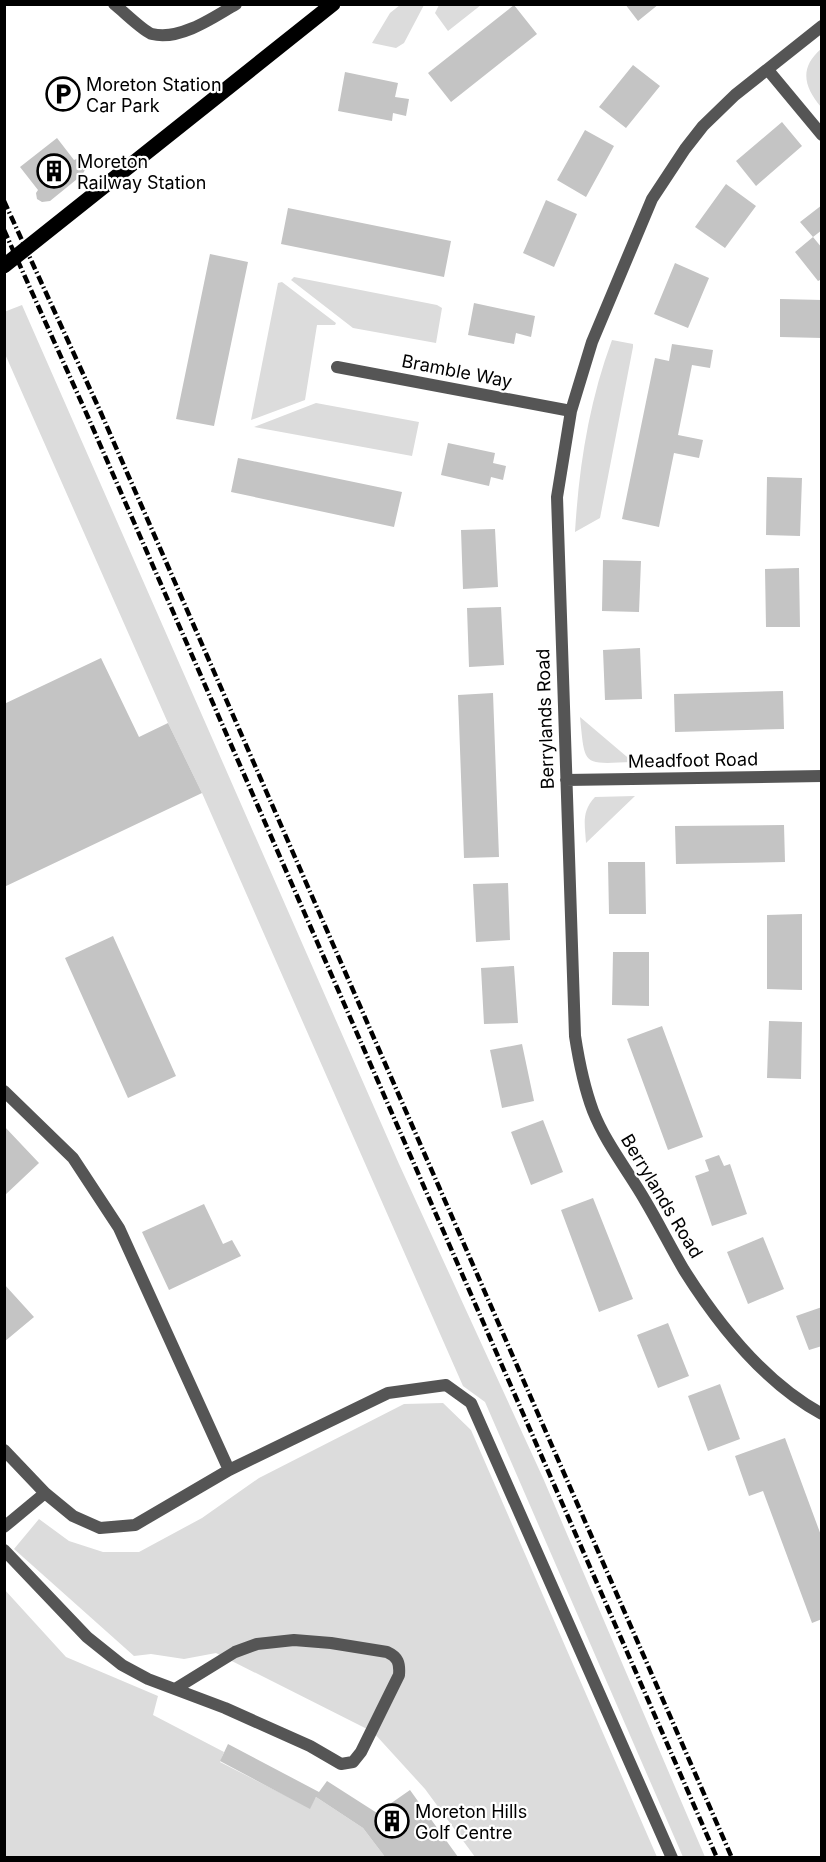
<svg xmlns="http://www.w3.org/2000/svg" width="826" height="1862" font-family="Inter,sans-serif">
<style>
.green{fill:#dcdcdc}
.building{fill:#c4c4c4}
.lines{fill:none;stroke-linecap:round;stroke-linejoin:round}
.service{stroke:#555;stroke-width:12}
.minor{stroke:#555;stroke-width:12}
.primary{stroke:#000;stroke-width:15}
.rail{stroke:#000;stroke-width:4.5;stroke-dasharray:9 3 1.5 3;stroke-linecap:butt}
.labels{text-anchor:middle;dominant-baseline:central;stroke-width:4.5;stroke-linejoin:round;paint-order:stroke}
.poi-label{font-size:18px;fill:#000;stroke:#fff;text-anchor:start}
.street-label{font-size:18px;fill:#000;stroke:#fff}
</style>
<rect width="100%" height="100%" fill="#fff"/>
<path class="green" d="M 400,5 L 424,5 L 404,43 L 396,48 L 372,43 L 390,13 Z
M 439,5 L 439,4 L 481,5 L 448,31 L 435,13 Z
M 821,49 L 821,107 C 804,87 799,68 821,49 Z
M 294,277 L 437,305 L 442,308 L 436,343 L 353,328 L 291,280 Z
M 282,282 L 336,323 L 335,325 L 317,325 L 305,400 L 251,420 L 278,283 Z
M 22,305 L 399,1164 L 543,1478 L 705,1857 L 683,1857 L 485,1402 L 463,1386 L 202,793 L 168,723 L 5,354 L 4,312 Z
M 612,340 L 633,344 L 633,347 L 600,518 L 575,532 C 579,466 589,402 612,340 Z
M 316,403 L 419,422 L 412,456 L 254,427 Z
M 580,717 L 633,762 C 582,764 585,767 580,717 Z
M 635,796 L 586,843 C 585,824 581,812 595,797 Z
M 443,1403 L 471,1430 L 657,1857 L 475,1857 L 425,1789 L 373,1732 L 216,1653 L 184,1659 L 151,1654 L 134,1656 L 14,1549 L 39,1519 L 69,1541 L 103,1552 L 139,1552 L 202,1518 L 259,1478 L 404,1404 Z
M 4,1589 L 66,1657 L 158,1696 L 153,1715 L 224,1752 L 220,1762 L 310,1808 L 316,1797 L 363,1828 L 385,1857 L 5,1857 Z"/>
<path class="building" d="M 625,4 L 659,4 L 638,21 Z
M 514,5 L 537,34 L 451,102 L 428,73 Z
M 633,65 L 660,86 L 626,128 L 599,107 Z
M 345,72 L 398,83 L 395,97 L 409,99 L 406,116 L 393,113 L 392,121 L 338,111 Z
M 782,122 L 802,146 L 756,186 L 736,161 Z
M 585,130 L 614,146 L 586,197 L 557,180 Z
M 57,138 L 74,160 L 79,158 L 83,161 L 85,170 L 82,175 L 50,201 L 42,202 L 37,199 L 36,193 L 38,190 L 20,167 Z
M 726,184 L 756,206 L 725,248 L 695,227 Z
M 546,200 L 577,214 L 554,267 L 523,253 Z
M 822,205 L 822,230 L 813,237 L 800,222 Z
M 288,208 L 451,241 L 444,277 L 281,244 Z
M 813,237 L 822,248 L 822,279 L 818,281 L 795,252 Z
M 210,254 L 248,262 L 214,426 L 176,419 Z
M 675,263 L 709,278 L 688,328 L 654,314 Z
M 780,299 L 822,300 L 822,338 L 780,337 Z
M 474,303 L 535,316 L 531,337 L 516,333 L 514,344 L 468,335 Z
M 672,344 L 713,350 L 710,368 L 692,365 L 678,435 L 703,440 L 699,458 L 674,453 L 659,527 L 622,519 L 655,358 L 669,361 Z
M 448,443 L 495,453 L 493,463 L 506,466 L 503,480 L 491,477 L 489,486 L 441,475 Z
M 238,458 L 402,492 L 394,527 L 231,492 Z
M 767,477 L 802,478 L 800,536 L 766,535 Z
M 495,529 L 498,587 L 463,589 L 461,530 Z
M 603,560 L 641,561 L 639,612 L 602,611 Z
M 799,568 L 800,627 L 766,627 L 765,569 Z
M 501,607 L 504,665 L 469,667 L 467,608 Z
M 640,648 L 642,699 L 605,700 L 603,650 Z
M 101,658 L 139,737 L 168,723 L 202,793 L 4,887 L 4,704 Z
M 783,691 L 784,729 L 675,732 L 674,694 Z
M 493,693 L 499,857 L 464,858 L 458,695 Z
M 784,825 L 785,862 L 676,864 L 675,826 Z
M 608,862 L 645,862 L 646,914 L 609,914 Z
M 508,883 L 510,940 L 476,942 L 473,884 Z
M 802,914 L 802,990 L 767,989 L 767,915 Z
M 113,936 L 176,1076 L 128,1098 L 65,958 Z
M 613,952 L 649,952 L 649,1006 L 612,1005 Z
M 514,966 L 518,1023 L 484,1024 L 481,968 Z
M 769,1021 L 802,1022 L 801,1079 L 767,1078 Z
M 662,1026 L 703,1137 L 668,1150 L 627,1039 Z
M 522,1044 L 534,1101 L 502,1108 L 490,1050 Z
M 543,1120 L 563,1172 L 531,1185 L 511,1132 Z
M 4,1126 L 39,1163 L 4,1196 Z
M 719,1155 L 724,1166 L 730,1164 L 747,1214 L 712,1226 L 695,1176 L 709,1171 L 705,1160 Z
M 593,1198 L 633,1299 L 599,1312 L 561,1210 Z
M 204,1204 L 223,1244 L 232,1240 L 241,1256 L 169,1290 L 142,1232 Z
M 763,1237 L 784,1289 L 748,1304 L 727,1252 Z
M 4,1284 L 34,1317 L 4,1342 Z
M 822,1307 L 822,1346 L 809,1350 L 796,1316 Z
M 668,1323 L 689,1376 L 658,1388 L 637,1335 Z
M 720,1384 L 740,1439 L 708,1451 L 688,1396 Z
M 785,1438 L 822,1538 L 822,1619 L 812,1623 L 763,1491 L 749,1496 L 735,1456 Z
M 228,1744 L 319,1792 L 327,1781 L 377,1813 L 410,1790 L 458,1857 L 385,1857 L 363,1828 L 316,1797 L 310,1809 L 220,1761 Z"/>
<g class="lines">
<path class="service" d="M 114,4 C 122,10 144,32 152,34 C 179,41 213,18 236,4
M 4,1091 L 73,1158 L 119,1228 L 229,1470
M 4,1450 L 45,1493 L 73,1516 L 100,1528 L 135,1525 L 229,1470 L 388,1393 L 446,1385 L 471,1403 L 672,1858
M 4,1527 L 45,1493
M 4,1550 L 87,1637 L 122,1665 L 148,1679 L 225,1708 L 310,1746 L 341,1764 L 353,1762 L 361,1752 L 399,1675 C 400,1663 398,1657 387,1652 L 331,1643 L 294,1640 L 257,1644 L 235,1652 L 175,1689"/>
<path class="minor" d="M 822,26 L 735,95 L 703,126 L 685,149 L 652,199 L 592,342 L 571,411 L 557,497 L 575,1036 C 579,1062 584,1087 593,1111 C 606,1144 629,1172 646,1202 C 659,1224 671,1248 684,1270 C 718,1324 765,1383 822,1414
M 768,70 L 822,135
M 337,367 L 571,411
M 566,780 L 822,776"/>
<path class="primary" d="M 4,266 L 333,4"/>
<path class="rail" d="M 4,201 L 101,413 L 732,1858
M 4,230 L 88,417 L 717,1858"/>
</g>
<defs>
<symbol id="parking-ring" viewBox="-11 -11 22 22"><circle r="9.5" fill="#fff" stroke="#000" stroke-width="1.5"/><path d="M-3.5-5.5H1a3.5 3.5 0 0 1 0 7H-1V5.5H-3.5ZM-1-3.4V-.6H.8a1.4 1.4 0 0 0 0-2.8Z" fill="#000"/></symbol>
<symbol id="building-ring" viewBox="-11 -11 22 22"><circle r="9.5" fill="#fff" stroke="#000" stroke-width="1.5"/><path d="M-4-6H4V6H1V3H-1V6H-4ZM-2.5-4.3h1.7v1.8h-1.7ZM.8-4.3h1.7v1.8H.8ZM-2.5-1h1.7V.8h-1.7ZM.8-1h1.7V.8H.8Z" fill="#000"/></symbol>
</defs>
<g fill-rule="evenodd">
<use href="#parking-ring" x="44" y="75" width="38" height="38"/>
<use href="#building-ring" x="35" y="152" width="38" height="38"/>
<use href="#building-ring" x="373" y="1802" width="38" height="38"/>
</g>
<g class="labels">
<g class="poi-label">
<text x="86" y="84">Moreton Station<tspan x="86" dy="21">Car Park</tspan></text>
<text x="77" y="161">Moreton<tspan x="77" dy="21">Railway Station</tspan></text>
<text x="415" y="1811">Moreton Hills<tspan x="415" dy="21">Golf Centre</tspan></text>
</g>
<g class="street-label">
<text transform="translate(457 371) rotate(11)">Bramble Way</text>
<text transform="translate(545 719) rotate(-92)">Berrylands Road</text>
<text transform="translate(693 760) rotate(-1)">Meadfoot Road</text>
<text transform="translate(662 1196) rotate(59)">Berrylands Road</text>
</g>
</g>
<rect width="826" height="1862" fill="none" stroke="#000000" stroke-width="12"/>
</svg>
